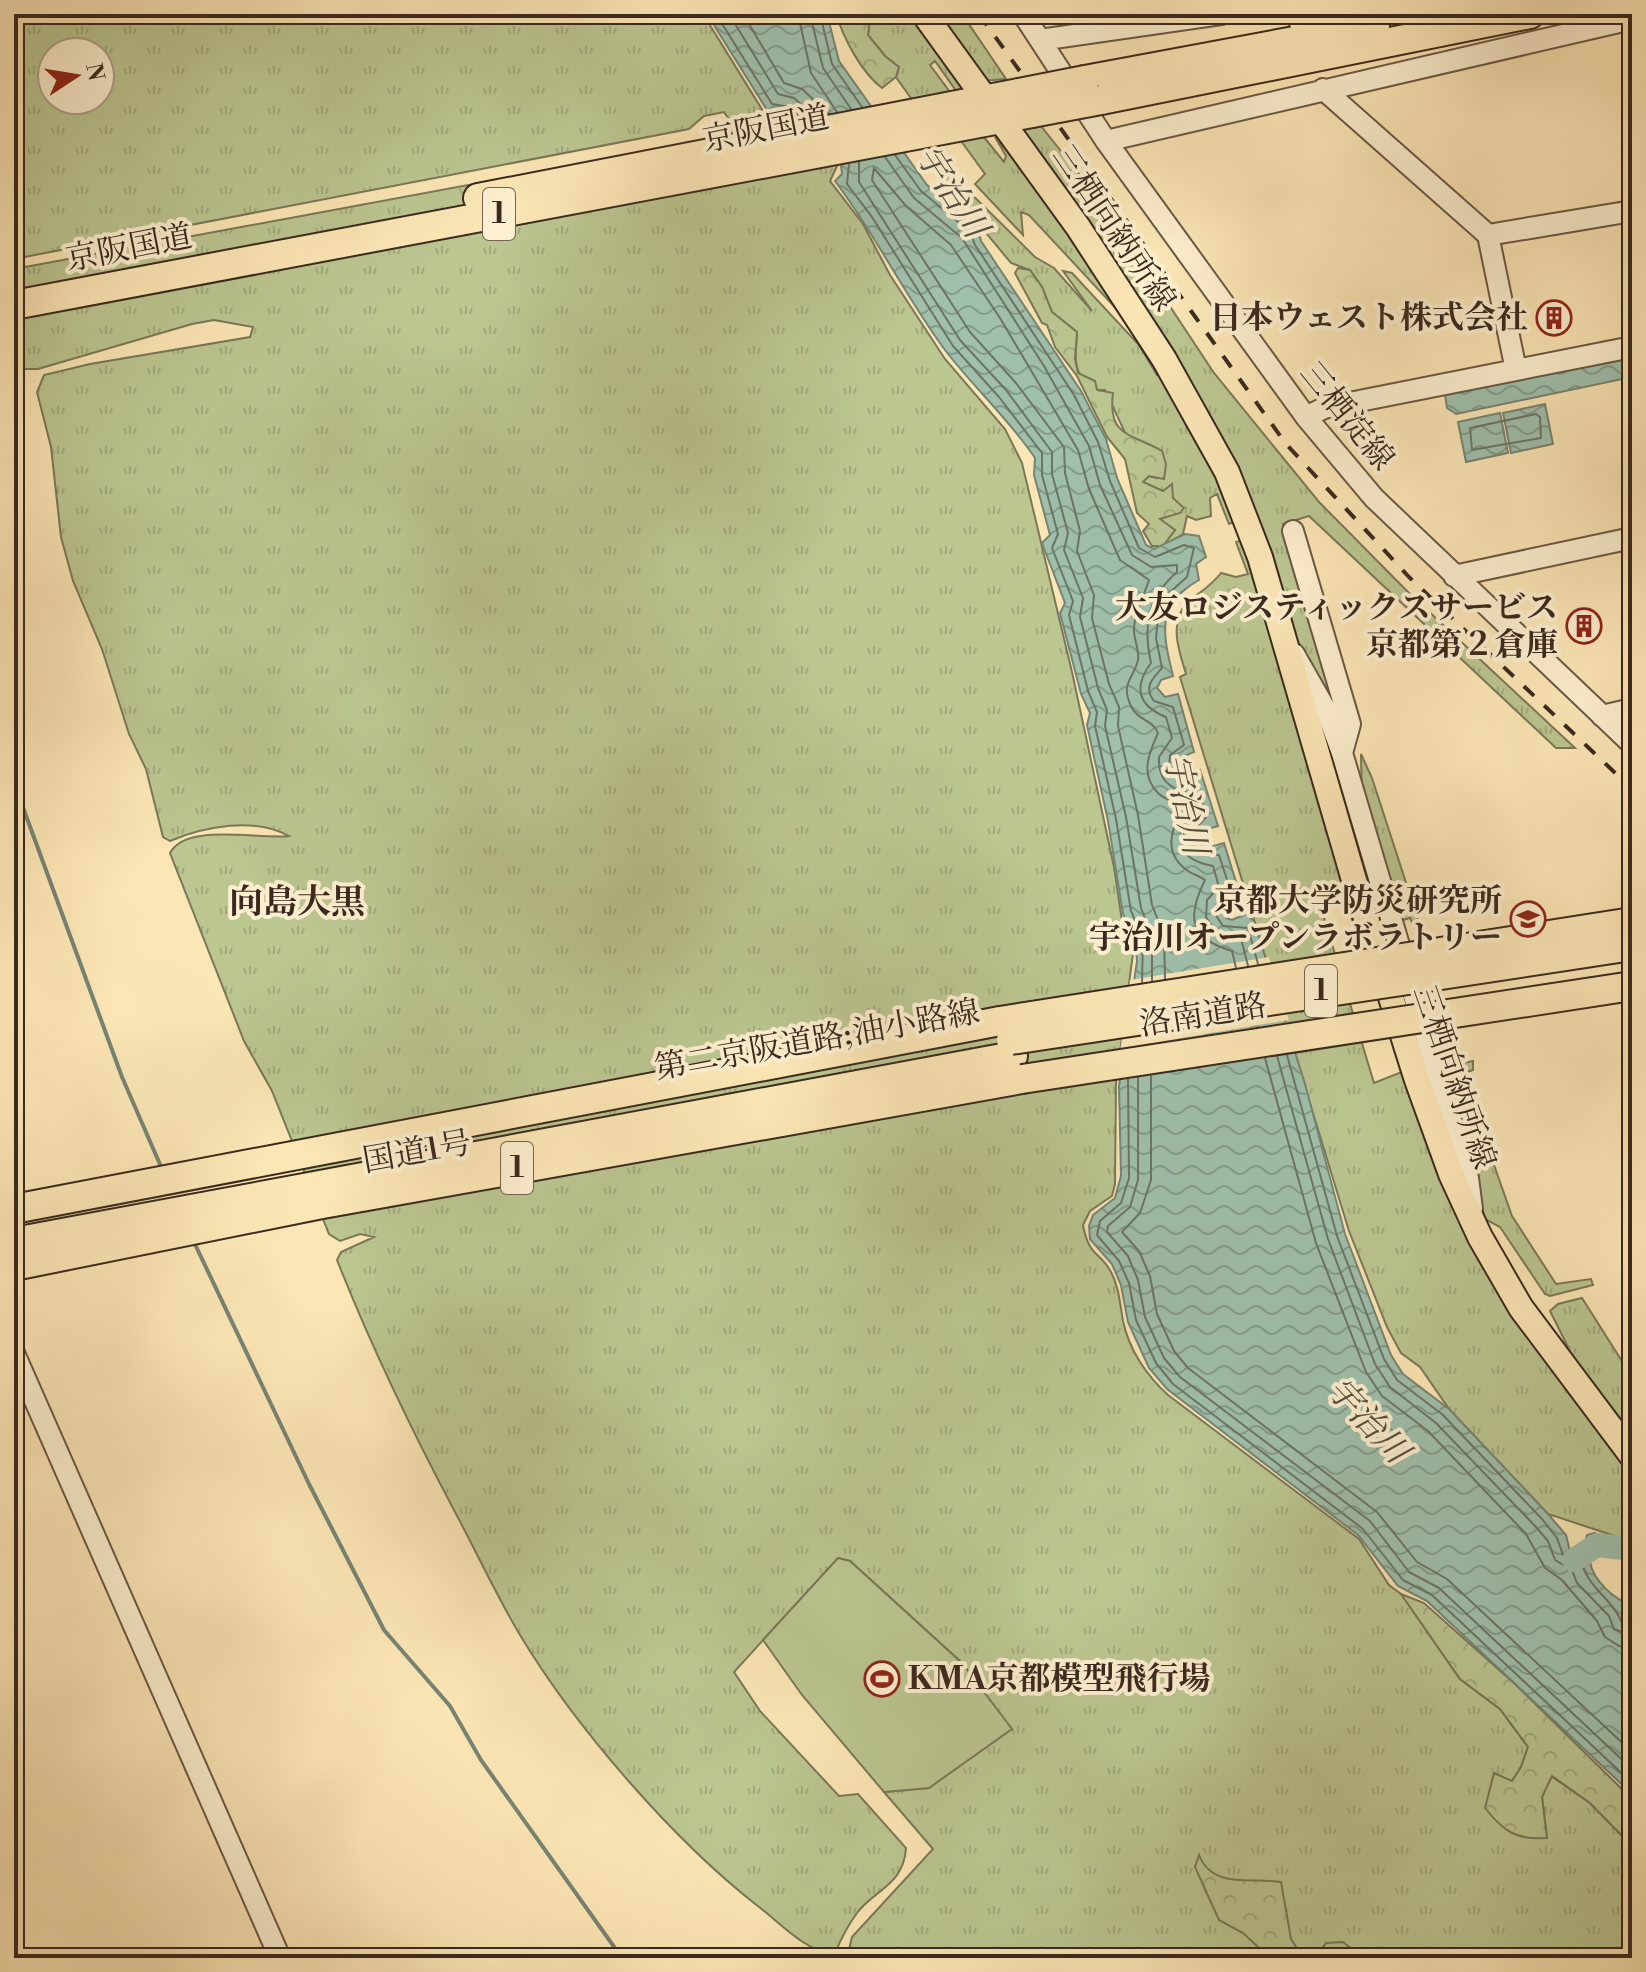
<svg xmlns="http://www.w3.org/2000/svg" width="1646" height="1972" font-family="'Libre Bodoni','Noto Serif JP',serif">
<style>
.grass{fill:url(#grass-tufts);stroke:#7a7858;stroke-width:2;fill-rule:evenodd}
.forest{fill:url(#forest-crowns);stroke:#7a7858;stroke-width:2}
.pitch{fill:#bbc691;stroke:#7a7858;stroke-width:2}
.water{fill:url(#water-waves);stroke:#778473;stroke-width:2}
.pier{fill:#fce6b5}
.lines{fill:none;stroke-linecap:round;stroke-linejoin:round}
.shore{stroke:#6c7465;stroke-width:2}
.stream{stroke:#778473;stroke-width:4}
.river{stroke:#9fc0ac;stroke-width:24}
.minor-casing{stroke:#6a5844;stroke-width:24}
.major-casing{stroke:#3a291e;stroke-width:28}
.highway-casing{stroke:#3a291e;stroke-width:32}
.minor{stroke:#fdefcf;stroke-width:20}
.major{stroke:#fce6b5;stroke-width:24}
.highway{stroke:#fce6b5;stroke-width:28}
.rail{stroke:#3a291e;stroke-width:4;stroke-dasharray:14 14;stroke-linecap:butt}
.highway-bridge-casing{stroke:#3a291e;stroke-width:32;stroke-linecap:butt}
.highway-bridge{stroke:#fce6b5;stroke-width:28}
.labels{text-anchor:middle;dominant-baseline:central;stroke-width:8;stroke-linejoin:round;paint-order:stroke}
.shield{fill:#fdefcf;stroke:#746453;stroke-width:2}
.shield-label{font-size:30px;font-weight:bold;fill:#3a291e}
.street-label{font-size:32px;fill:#3a291e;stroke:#fdefcf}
.poi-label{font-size:32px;font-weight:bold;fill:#3a291e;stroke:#fdefcf;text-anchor:end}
.water-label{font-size:34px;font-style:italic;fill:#534f42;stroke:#fdefcf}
.neighbourhood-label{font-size:34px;font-weight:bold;fill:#3a291e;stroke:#fdefcf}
</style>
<defs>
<pattern id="grass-tufts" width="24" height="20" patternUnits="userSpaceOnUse" patternTransform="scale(2)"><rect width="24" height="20" fill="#bbc691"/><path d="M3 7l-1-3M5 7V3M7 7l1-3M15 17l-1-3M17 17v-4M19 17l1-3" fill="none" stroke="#a2aa7d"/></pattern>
<pattern id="forest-crowns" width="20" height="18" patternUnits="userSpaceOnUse" patternTransform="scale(2)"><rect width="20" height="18" fill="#bbc691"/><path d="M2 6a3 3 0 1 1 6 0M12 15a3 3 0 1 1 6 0" fill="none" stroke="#a2aa7d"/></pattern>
<pattern id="water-waves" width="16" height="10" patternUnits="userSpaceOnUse" patternTransform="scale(2)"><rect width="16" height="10" fill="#9fc0ac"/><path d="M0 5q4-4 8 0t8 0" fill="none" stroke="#839c8b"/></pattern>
</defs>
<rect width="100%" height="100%" fill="#fce6b5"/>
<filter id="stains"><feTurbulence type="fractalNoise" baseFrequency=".0025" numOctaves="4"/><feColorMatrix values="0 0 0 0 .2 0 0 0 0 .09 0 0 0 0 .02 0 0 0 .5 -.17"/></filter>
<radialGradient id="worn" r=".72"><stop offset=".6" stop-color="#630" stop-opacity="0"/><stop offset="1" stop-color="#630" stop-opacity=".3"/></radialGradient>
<path class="grass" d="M 14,14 L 703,14 L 766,116 L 773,119 L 782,116 L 837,166 L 830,181 L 863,224 L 890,275 L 945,359 L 1005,429 L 1022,463 L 1072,672 L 1114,867 L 1122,921 L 1134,946 L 1116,1082 L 1115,1184 L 1112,1196 L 1090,1211 L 1083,1225 C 1089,1258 1100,1251 1111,1272 C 1119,1287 1120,1304 1123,1321 C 1129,1350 1147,1376 1168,1395 L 1359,1539 L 1389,1585 L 1401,1594 L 1460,1679 L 1500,1709 L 1528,1747 L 1521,1767 L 1512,1781 L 1547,1838 L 1542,1797 L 1551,1776 L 1590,1803 L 1632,1846 L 1632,1958 L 847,1958 L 852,1937 L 933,1849 L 884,1792 L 929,1788 L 949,1772 L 962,1663 L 850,1561 L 838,1558 L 734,1672 L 760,1711 L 839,1796 L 858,1794 L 906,1848 C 904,1885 874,1890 857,1913 C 848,1925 841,1939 835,1953 C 809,1955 779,1922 759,1907 C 673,1840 576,1728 520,1635 C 496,1595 477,1553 455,1512 C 411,1429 371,1346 337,1260 L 341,1252 L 374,1237 L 360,1234 L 340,1241 L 329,1234 L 272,1091 L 244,1041 L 170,853 C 186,822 260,840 289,836 C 255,817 205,826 170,841 L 163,837 L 146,769 L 129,734 L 102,649 L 73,581 L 61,537 L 51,447 L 37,392 L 44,375 L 90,364 L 250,337 L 253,327 L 214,320 L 192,324 L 38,369 L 18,369 L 14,358 L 14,269 L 723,138 L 732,124 L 724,112 L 704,116 L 689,129 L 14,259 ZM 52,52 L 100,52 L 100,100 L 52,100 Z
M 865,14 L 910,14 L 963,90 L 959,95 L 935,61 L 930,65 L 953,96 L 915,104 L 896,77 L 899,67 L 885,56 L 868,35 L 870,19 Z
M 932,14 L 962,14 L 1006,79 L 982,81 Z
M 1041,126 L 1099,199 L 1214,373 L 1319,502 L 1410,594 L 1575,748 L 1556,748 L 1309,516 L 1283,524 L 1340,720 L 1330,707 L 1292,632 L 1261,545 L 1023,141 L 1025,129 Z
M 983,136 L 1004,162 L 1006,156 L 995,137 L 1049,201 L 1137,331 L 1029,215 L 1021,212 L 1023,235 L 975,184 L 985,174 L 961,141 Z
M 943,166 L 1035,257 L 1054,268 L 1092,311 L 1063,271 L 1072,273 L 1139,345 L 1157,375 L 1166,372 L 1237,521 L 1229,524 L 1217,494 L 1210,498 L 1211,516 L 1196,520 L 1187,516 L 1183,534 L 1163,546 L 1175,530 L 1159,520 L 1173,498 L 1143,482 L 1149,476 L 1156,478 L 1141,441 L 1128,439 L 1105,390 L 1097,390 L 1089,378 L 1082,378 C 1072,364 1077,348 1077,332 L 1052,312 L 1042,287 L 1030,270 L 1011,263 L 933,169 Z
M 1245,539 L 1363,927 L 1356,930 L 1345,901 L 1321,908 L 1374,1083 L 1402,1072 L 1394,1050 L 1403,1047 L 1456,1196 L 1632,1462 L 1632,1537 L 1621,1538 L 1548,1514 L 1449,1409 L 1420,1367 L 1401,1353 L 1387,1327 L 1349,1231 L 1180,677 L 1186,674 C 1179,651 1168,622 1188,602 C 1200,592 1211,586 1221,573 L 1236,577 L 1248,574 L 1236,542 Z
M 1305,683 L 1322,717 L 1387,927 L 1377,930 Z
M 1361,754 L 1372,778 L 1423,935 L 1418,935 L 1410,918 L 1397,922 L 1362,805 Z
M 1473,1061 L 1473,1070 L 1462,1074 L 1512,1216 L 1556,1284 L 1591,1279 L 1593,1285 L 1550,1296 L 1545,1294 L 1500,1227 L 1485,1219 L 1446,1088 L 1447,1080 L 1459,1064 Z
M 1582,1298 L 1632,1377 L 1632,1449 L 1567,1359 L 1568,1347 L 1550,1311 L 1558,1304 Z"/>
<path class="forest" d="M 836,14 L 865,14 L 870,18 L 868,35 L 885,56 L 899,67 L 896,77 L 882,88 C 861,72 844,39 836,14 Z
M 1018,268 L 1030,270 L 1042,287 L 1052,312 L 1077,332 L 1075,359 L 1078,373 L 1095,381 L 1097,390 L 1113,393 C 1107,438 1134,434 1162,451 L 1166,464 L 1164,479 L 1149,476 L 1143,482 L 1163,491 L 1172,484 L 1173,498 L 1184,508 L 1180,513 L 1160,519 L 1175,530 L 1163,546 L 1152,546 L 1143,531 L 1149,524 L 1137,513 L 1125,459 L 1107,437 L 1077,376 L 1055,347 L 1047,325 L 1042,323 L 1015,273 Z
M 1401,1594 L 1424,1603 L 1516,1685 L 1632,1799 L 1632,1846 L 1590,1803 L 1552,1776 L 1542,1797 L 1547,1838 C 1516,1840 1504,1832 1485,1808 L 1494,1773 L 1512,1781 L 1521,1767 L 1528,1747 L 1500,1709 L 1460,1679 Z
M 1199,1855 C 1213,1890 1252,1877 1281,1882 L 1291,1939 L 1303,1958 L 1270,1958 L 1243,1933 L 1219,1920 L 1195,1867 Z
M 1343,1942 L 1354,1951 L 1348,1958 L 1315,1958 L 1326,1943 Z"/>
<path class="pitch" d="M 838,1558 L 850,1561 L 962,1663 L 1012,1729 L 929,1788 L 884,1792 L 802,1695 L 763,1640 Z"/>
<path class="water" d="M 707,14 L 827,14 L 839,61 L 927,185 L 978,229 L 981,241 L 1081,391 L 1106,439 L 1117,478 L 1146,545 L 1154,549 L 1185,534 L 1199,536 L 1206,557 L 1196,564 L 1199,580 C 1155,605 1163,634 1173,676 L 1161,680 L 1157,688 L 1165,697 L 1178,694 L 1194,752 L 1177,759 L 1177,766 L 1185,774 L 1200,770 L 1218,826 L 1204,830 L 1200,836 L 1201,842 L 1210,847 L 1224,843 L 1241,898 L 1224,906 L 1226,918 L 1232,920 L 1246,914 L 1254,921 L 1305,1084 L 1345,1234 L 1391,1355 L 1403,1374 L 1449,1409 L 1548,1514 L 1566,1535 L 1570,1551 L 1585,1544 L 1587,1535 L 1595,1533 L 1602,1542 L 1601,1553 L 1590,1562 C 1593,1580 1614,1600 1632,1605 L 1627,1616 L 1632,1621 L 1632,1794 L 1427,1601 L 1398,1586 L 1358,1535 L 1167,1389 L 1149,1368 L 1128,1322 L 1121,1285 L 1112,1264 L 1090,1239 L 1089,1226 L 1093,1215 L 1115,1198 L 1121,1176 L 1119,1086 L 1137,961 L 1135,939 L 1123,914 L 1108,821 L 1087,725 L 1090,713 L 1081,694 L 1060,613 L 1065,603 L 1042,543 L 1050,535 L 1034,475 L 1035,458 C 1009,419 974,388 945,350 C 905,296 876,235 835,181 L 842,174 L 841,165 L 785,114 L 769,113 Z
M 1632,358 L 1632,377 L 1456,414 L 1447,408 L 1445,394 Z
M 1545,404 L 1553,444 L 1511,453 L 1503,413 Z
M 1500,413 L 1508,453 L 1466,462 L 1458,422 Z"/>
<path class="pier" d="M 1269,957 L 1271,965 L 1126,1009 L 1130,980 Z
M 1278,986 L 1289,1020 L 1123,1048 L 1289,1022 L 1298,1049 L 1116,1078 L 1126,1011 Z"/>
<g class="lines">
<path class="shore" d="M 716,14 L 772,104 L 789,107 L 802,119
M 729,14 L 778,94 L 794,98 L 814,116
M 743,14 L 784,83 L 802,89 L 829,114
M 798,14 L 811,73 L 837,112
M 810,14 L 823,68 L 851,109
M 820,14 L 832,64 L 862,107
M 895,155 L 921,191 L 970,232 L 975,245 L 1074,395 L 1098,442 L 1110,481 L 1139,548 L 1155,557 L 1184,545 L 1194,548 L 1187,577 L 1169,593 L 1158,617 L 1156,638 L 1162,668 C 1153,678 1143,687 1154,701 L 1173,707 L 1184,745 L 1170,755 L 1169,768 L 1177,779 L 1195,782 L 1207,816 L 1193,831 L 1193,845 L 1202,853 L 1219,855 L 1231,892 L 1217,902 L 1215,914 L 1223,926 L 1248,928 L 1258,964
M 885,157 L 914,198 L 962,238 L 1044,366 L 1089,446 L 1100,485 L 1132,555 L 1151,567 L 1177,565 L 1177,572 C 1147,598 1143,626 1151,663 C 1133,687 1138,706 1166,717 L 1172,738 L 1159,757 C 1158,779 1168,788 1188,793 L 1194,811 C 1180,838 1171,858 1213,866 L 1219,887 L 1207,900 L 1206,917 L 1217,934 L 1241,938 L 1248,966
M 859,162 L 859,182 L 960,340 L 1006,390 L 1052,452 L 1052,474 L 1068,533 L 1064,550 L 1083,598 L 1080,617 L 1098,688 L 1107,710 L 1105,726 L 1126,817 L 1141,908 L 1152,936 L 1152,981
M 849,164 L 847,184 L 872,217 L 953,346 L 999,397 L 1042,453 L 1042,475 L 1058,534 L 1052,548 L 1073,601 L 1069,615 L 1088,691 L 1097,712 L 1095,726 L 1116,819 L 1131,911 L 1143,938 L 1142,983
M 1536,414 L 1540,417 L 1541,438 L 1472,450 L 1470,428 Z
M 1165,979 L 1164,935 L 1152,905 L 1138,815 L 1118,726 L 1119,707 L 1109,684 L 1092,618 L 1094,595 L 1077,551 L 1080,531 L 1065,473 L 1064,447 L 1016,383 L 970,332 L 872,180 L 874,168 L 906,206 L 951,245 L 1000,318 L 1078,450 L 1089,489 L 1120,560 L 1149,580 C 1144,596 1135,610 1134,628 C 1133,638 1140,651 1138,660 C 1134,679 1119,683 1132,708 C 1138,720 1154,721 1158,733 C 1149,753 1139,775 1159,794 C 1166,800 1175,801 1181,808 C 1172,830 1162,853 1188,871 C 1194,875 1200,876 1205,880 C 1187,916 1188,938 1232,951 L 1236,968
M 1287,1055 L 1337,1236 L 1384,1359 L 1397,1380 L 1443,1415 L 1542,1519 L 1557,1538 L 1563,1555 L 1581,1557 C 1585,1588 1612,1597 1622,1623 L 1632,1626
M 1277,1056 L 1328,1239 L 1375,1364 L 1390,1387 L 1436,1423 L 1535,1526 L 1548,1541 L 1555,1560 L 1572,1570 L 1577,1583 L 1609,1616 L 1614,1629 L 1632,1636
M 1265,1058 L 1316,1243 L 1366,1372 L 1382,1396 L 1428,1431 L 1526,1534 L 1545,1568 L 1562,1580 L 1597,1621 L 1605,1637 L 1619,1646 L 1632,1648
M 1151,1076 L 1151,1180 L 1140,1213 L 1122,1232 L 1139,1251 L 1150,1276 L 1157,1314 L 1174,1351 L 1188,1368 L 1377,1512 L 1417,1562 L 1447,1579 L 1632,1752
M 1138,1077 L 1138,1180 L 1130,1207 L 1108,1226 L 1107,1232 L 1128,1256 L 1138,1280 L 1145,1317 L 1164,1358 L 1180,1377 L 1370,1521 L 1409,1572 L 1439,1588 L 1632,1769
M 1128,1079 L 1129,1178 L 1121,1203 L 1100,1221 L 1097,1235 L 1119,1261 L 1129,1283 L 1136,1320 L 1156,1363 L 1173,1384 L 1363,1529 L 1403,1580 L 1432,1595 L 1632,1783"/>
<path class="stream" d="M 14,783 L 122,1077 L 162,1169
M 193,1240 L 309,1484 L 384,1630 L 450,1706 L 481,1760 L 622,1958"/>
<path class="river" d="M 1574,1560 L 1597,1545 L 1632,1549"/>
<defs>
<path id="minor" d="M 1023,14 L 1106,141 L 1306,417 L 1374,498 L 1632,744
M 1298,14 L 1300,23
M 1040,40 L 1221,14
M 1323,89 L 1488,235 L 1632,211
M 1106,141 L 1632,19
M 1488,235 L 1516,370
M 1306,417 L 1324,408 L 1632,347
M 1293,531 L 1350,724 L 1342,753
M 1454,576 L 1632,538
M 1294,654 L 1327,712 L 1342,753 L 1468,1178 L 1472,1209
M 1602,716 L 1632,709
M 14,1353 L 280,1958"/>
<path id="major" d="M 924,14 L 1078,227 L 1164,359 L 1227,472 L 1260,557 L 1354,880 L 1417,1080 L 1451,1174 L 1480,1237 L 1521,1308 L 1632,1456"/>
<path id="highway" d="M 1085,80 L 1375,26
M 1101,100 L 1530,14
M 478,198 L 1019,93
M 14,305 L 1032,113
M 14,1209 L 1000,1021
M 14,1242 L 1013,1056
M 14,1266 L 322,1204 L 1022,1079"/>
</defs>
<use href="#minor" class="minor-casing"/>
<use href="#major" class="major-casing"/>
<use href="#highway" class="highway-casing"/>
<use href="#minor" class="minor"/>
<use href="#major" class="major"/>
<use href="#highway" class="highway"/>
<path class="rail" d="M 979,14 L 1286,444 L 1409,577 L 1632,789"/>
<defs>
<path id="highway-bridge" d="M 1019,93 L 1085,80
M 1032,113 L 1101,100
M 1000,1021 L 1632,922
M 1011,1040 L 1632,946
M 1022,1079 L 1632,986"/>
</defs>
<use href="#highway-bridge" class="highway-bridge-casing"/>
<use href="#highway-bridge" class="highway-bridge"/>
</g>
<defs>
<symbol id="building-ring" viewBox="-11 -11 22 22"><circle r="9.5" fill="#fdefcf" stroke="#8f2418" stroke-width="1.5"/><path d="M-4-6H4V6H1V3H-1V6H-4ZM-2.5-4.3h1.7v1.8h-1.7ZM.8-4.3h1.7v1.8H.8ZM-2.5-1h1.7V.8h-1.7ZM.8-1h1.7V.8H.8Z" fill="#8f2418"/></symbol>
<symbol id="university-ring" viewBox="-11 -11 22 22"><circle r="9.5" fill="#fdefcf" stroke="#8f2418" stroke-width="1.5"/><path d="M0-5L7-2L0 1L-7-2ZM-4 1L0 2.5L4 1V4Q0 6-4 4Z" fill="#8f2418"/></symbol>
<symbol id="stadium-ring" viewBox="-11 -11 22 22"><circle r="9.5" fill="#fdefcf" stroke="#8f2418" stroke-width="1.5"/><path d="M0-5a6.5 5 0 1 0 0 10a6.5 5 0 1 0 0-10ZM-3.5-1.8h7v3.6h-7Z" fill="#8f2418"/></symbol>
</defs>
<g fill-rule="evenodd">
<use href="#building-ring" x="1534" y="298" width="40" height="40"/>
<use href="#building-ring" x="1564" y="606" width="40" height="40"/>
<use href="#university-ring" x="1508" y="899" width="40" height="40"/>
<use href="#stadium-ring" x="862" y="1659" width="40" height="40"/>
</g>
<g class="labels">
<g class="shield">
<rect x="483" y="188" width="32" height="52" rx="6"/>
<rect x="1305" y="965" width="32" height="52" rx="6"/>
<rect x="501" y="1142" width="32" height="52" rx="6"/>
</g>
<g class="shield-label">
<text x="499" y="214">1</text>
<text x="1321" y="991">1</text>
<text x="517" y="1168">1</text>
</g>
<g class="street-label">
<text transform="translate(766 129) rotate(-11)">京阪国道</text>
<text transform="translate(1114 228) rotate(56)">三栖向納所線</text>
<text transform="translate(129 248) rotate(-11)">京阪国道</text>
<text transform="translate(1347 416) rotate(51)">三栖淀線</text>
<text transform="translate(1203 1015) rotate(-9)">洛南道路</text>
<text transform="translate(817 1040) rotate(-10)">第二京阪道路;油小路線</text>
<text transform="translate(1454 1077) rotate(71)">三栖向納所線</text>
<text transform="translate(417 1152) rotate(-10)">国道1号</text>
</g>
<g class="poi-label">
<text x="1528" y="318">日本ウェスト株式会社</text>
<text x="1558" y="608">大友ロジスティックスサービス<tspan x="1558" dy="37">京都第２倉庫</tspan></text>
<text x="1502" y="901">京都大学防災研究所<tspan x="1502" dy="37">宇治川オープンラボラトリー</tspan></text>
<text x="908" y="1679" text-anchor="start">KMA京都模型飛行場</text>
</g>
<g class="water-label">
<text transform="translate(951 192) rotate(57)">宇治川</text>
<text transform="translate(1185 804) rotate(78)">宇治川</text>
<text transform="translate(1367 1421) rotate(47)">宇治川</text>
</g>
<g class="neighbourhood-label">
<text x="297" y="903">向島大黒</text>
</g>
</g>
<rect width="1646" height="1972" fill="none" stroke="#fce6b5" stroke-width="48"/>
<rect x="16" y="16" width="1614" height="1940" fill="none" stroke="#3a291e" stroke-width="4"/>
<rect x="24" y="24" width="1598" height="1924" fill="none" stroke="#3a291e" stroke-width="2"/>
<g transform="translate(76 76) rotate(78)"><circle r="38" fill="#fdefcf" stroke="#afa088" stroke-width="2"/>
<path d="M0-6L14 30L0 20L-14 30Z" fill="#8f2418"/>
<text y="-12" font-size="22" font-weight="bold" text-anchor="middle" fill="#3a291e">N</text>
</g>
<rect width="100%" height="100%" filter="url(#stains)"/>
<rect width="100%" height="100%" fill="url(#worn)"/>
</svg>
